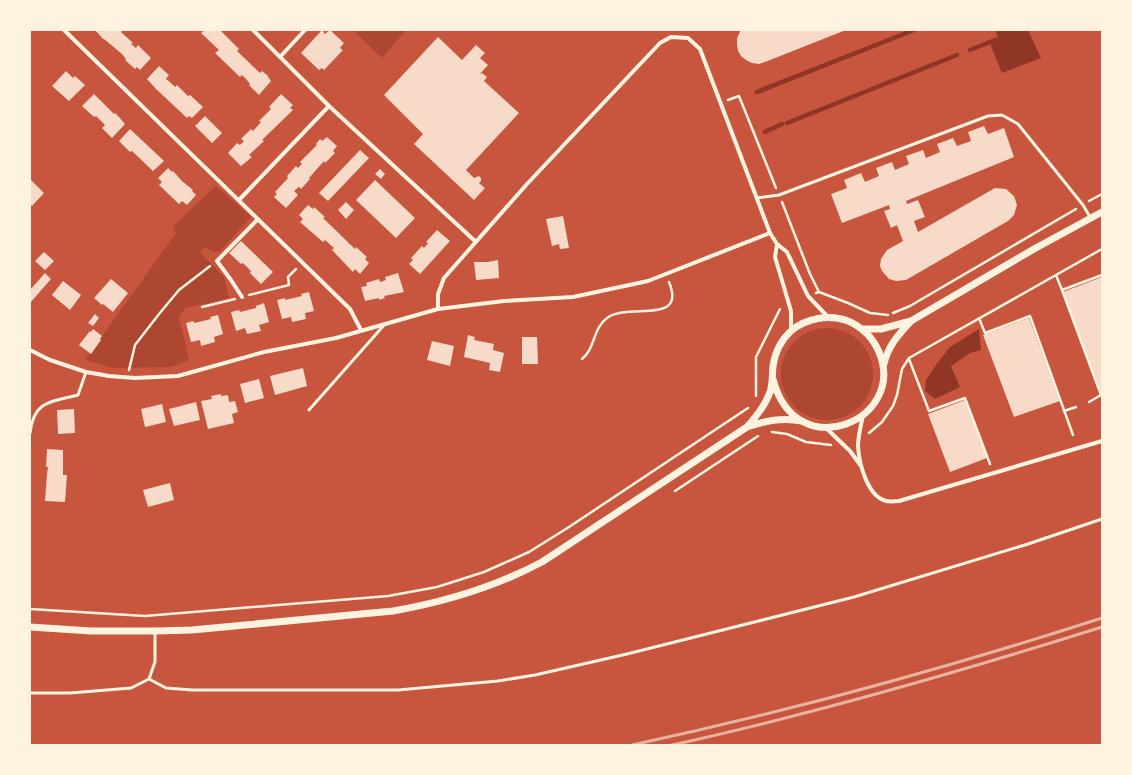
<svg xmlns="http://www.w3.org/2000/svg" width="1132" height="775" font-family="'Source Serif 4',serif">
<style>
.green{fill:#ae4732}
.water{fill:#8f3625}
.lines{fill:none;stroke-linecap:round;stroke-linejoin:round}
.stream{stroke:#8f3625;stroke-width:4.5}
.building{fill:#f7dbc8}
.path{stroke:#fff3e0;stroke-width:2.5}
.service{stroke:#fff3e0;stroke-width:3}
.minor{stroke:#fff3e0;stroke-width:4}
.tertiary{stroke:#fff3e0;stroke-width:7}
.rail{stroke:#e9b49f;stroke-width:3}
</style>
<rect width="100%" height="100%" fill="#c8553d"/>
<path class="green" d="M 353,30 L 406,30 L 382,58 Z
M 216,186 L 251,217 L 220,251 L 213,252 L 205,247 L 200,252 L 224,277 L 229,298 L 185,308 L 179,317 L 189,360 L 171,367 L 113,368 L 85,360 L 176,233 L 173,226 Z
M781 374a46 46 0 1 1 92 0a46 46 0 1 1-92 0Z"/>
<path class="water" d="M 995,30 L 1028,30 L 1041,58 L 1002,73 L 989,41 L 998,37 Z
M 979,329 L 981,350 L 970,353 L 951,366 L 960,387 L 935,399 L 925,391 L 926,380 L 936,365 L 950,347 Z"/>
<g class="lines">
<path class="stream" d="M 970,50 L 995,40
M 757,92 L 914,30
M 787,123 L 957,55
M 765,132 L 782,124"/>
</g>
<path class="building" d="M 95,30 L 123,30 L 121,32 L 133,43 L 131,44 L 136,48 L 138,45 L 151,58 L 140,70 L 137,67 L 135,69 L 125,60 L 126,59 L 122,54 L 104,39 L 103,39 Z
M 205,30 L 220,30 L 239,49 L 237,51 L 260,73 L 262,71 L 267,75 L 271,81 L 259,95 L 249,85 L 250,84 L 246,79 L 242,75 L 240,77 L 215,53 L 219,50 L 201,33 Z
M 322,30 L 325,34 L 330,30 L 344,43 L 340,48 L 343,50 L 324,70 L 322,68 L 319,70 L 301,53 Z
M 741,30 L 846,30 L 765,62 L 759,64 L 752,63 L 746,60 L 741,56 L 738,51 L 737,44 L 737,38 Z
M 438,37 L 462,60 L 476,45 L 485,53 L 480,58 L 488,65 L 479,75 L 482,73 L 487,77 L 484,81 L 519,113 L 466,170 L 474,178 L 479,176 L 481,178 L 481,181 L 479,183 L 485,188 L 474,200 L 414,144 L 423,134 L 384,95 Z
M 159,66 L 169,75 L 166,79 L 171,83 L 175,87 L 177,85 L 188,96 L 190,95 L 203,107 L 192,118 L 189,116 L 187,118 L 156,89 L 147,79 Z
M 66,71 L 73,78 L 75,76 L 85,85 L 69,101 L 52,86 Z
M 94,94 L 114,114 L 115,113 L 119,117 L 125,124 L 112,138 L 102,128 L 105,125 L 96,116 L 94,117 L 82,106 Z
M 281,94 L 293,105 L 290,108 L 293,110 L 262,140 L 264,141 L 249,155 L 252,157 L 241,166 L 228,153 L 237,143 L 240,145 L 244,141 L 241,139 L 251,129 L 253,131 L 261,122 L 259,121 L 271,109 L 269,107 Z
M 205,116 L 222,133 L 212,143 L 195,126 Z
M 984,126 L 988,134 L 1004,128 L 1014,157 L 906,201 L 907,204 L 918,200 L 925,217 L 914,221 L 918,232 L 995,188 L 1006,189 L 1014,196 L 1017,205 L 1014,215 L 1008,221 L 906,280 L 896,281 L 889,279 L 882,271 L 880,266 L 881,259 L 887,250 L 903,241 L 897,225 L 891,228 L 884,211 L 890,209 L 889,205 L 842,223 L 831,194 L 847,188 L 844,180 L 861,173 L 865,182 L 879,176 L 876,168 L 892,162 L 895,170 L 909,164 L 906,156 L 923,150 L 926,158 L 940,152 L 937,144 L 953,138 L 957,146 L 971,141 L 968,132 Z
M 130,129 L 164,161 L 153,171 L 132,151 L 130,152 L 119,141 Z
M 327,137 L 337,146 L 333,151 L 335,153 L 325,163 L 324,161 L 309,178 L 310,179 L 301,189 L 299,187 L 294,191 L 298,195 L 286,208 L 274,197 L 277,194 L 275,192 L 288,178 L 287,176 L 296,166 L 298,168 L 302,164 L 300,162 L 317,145 L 316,144 L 320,139 L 322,141 Z
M 360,150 L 369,158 L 328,201 L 319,193 Z
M 168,168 L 172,172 L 173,171 L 182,181 L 193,190 L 192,191 L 196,195 L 187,205 L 182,201 L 179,204 L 159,185 L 162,182 L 158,178 Z
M 380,169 L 385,174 L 381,179 L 375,174 Z
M 30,179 L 44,193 L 32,206 L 31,205 L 30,206 Z
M 375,180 L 415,218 L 396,238 L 356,200 Z
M 346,202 L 354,210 L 346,219 L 338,210 Z
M 308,205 L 313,209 L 314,207 L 325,217 L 323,218 L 355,249 L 356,247 L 367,257 L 365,259 L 369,263 L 360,274 L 355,269 L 353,272 L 332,250 L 334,248 L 325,240 L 323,242 L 300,222 L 303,219 L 299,215 Z
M 563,216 L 569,248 L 560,249 L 559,244 L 552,246 L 546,219 Z
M 437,230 L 450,241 L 420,274 L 409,264 L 413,260 L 411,258 L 422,246 L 424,248 L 428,243 L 426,242 Z
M 241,241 L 273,272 L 261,284 L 250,273 L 251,271 L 243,263 L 241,264 L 229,253 Z
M 44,252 L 54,261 L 45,270 L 35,261 Z
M 498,260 L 499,278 L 476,280 L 474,262 L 488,262 Z
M 45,273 L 51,279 L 30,303 L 30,290 Z
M 398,273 L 404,292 L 384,296 L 385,298 L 379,300 L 379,298 L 365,301 L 361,287 L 367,286 L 366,283 L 379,279 L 380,282 L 386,280 L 385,277 Z
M 1102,277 L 1102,395 L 1063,292 Z
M 111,279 L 128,293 L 113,312 L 103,304 L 102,305 L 94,298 Z
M 63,281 L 81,295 L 70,310 L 52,295 Z
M 309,292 L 314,311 L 305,313 L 306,319 L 292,322 L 291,317 L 282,319 L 277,300 L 285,298 L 285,300 L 302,296 L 301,294 Z
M 264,303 L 269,322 L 259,325 L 261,331 L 247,334 L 245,328 L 236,331 L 231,312 L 239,310 L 240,312 L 256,308 L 256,306 Z
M 95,314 L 99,318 L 93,326 L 88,323 Z
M 218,315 L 223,334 L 214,337 L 215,342 L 201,346 L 200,340 L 191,342 L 186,323 L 194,321 L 194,323 L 211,319 L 210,317 Z
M 1029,318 L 1060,401 L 1014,417 L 983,335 Z
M 93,329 L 102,336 L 100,339 L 101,340 L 91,354 L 79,345 L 90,331 L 91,332 Z
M 468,335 L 475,337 L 474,340 L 494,344 L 493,350 L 504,353 L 500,372 L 489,370 L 490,363 L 464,357 Z
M 522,337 L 537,337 L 538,364 L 522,364 Z
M 432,341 L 454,346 L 450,366 L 427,360 Z
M 303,368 L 307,386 L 275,395 L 270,376 Z
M 259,379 L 264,398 L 245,403 L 240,384 Z
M 221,394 L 221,396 L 228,395 L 229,402 L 235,401 L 238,412 L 232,414 L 234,423 L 208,429 L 201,401 L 212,399 L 211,396 Z
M 965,400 L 987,458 L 950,472 L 928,414 Z
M 196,402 L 200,420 L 174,426 L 169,409 Z
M 162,404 L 166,422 L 145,427 L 141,409 Z
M 74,409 L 75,433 L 58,434 L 57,410 Z
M 47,449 L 63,450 L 63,475 L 67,475 L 65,502 L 45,501 L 47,474 L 48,467 L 46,467 Z
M 170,483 L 174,500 L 148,507 L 143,490 Z"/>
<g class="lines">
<path class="path" d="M 728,100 L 739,96 L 776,188
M 1089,201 L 1102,194
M 782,202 L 810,274 L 819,292
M 1056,275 L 1062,290 L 1102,275
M 1062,290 L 1101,395 L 1089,402
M 816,293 L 819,292 L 848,303 L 870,313 L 888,315
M 249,295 L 289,285 L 288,277 L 296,269
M 202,307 L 235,299
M 893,313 L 910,306 L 1076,209
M 979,318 L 985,333 L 1030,316 L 1073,435
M 582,359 C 595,349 593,328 607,318 C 628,302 687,326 669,282
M 909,359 L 929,411 L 965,398 L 990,464
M 129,370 L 135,345 L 159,314 L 179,290 L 210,266
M 756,396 L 756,357 L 780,309
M 1064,411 L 1076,407
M 772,432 L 787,434 L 806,442 L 831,445
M 869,433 L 882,422 L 893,406 L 897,395 L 902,369 L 909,358 L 1102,249
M 675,491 L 758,436
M 30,609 L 145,616 L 388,596 L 437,587 L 484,572 L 529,552 L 569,527 L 748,408"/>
<path class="service" d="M 757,198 L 779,195 L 988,116 L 1002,115 L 1018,124 L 1083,205 L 1090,217
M 309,410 L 385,324
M 30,433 C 34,400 51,402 78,395 L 86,372
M 149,679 L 166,688 L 192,690 L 398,690 L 498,681 L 535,675 L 627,654 L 854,597 L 1028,544 L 1102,519
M 30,693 L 70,693 L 131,688 L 149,679 L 155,662 L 155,631"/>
<path class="minor" d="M 64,30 L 350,309 L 361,330
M 253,30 L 329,106 L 476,242
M 280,57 L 305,30
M 239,200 L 329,106
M 777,244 L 775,257 L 791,311 L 791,331
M 242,297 L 231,280 L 217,261 L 258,219
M 438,309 L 438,294 L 444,278 L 527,184 L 660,43 L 671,37 L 688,38 L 700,49 L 770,233
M 30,350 L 50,360 L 86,372 L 109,376 L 135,378 L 178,376 L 264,352 L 336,338 L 438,309 L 504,301 L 573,297 L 648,281 L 770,233 L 777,244 L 787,252 L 808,296 L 828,317
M 863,415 C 861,425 858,436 858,446 C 859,463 867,496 886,501 C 890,502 895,501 899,501 L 1102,441
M 825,427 L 850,451 L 861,466"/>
<path class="tertiary" d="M 863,329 L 881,329 L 911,321 L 1034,249 L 1102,212
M 884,364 C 888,346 898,335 911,321
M 747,427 C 756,417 765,406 770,392 C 773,383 772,375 773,366 C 775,353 781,340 791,331 C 806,318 829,314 848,321 C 862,327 873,338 879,352 C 908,421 795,467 773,379
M 30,627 L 91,631 L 155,631 L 192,630 L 393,611 C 445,602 495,587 542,562 L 747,427 C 765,421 782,417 802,421"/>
<path class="rail" d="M 632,745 C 791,711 947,668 1102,618
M 672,745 C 818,713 959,672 1102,627"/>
</g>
<rect width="1132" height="775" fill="none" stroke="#fff3e0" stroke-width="62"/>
</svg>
